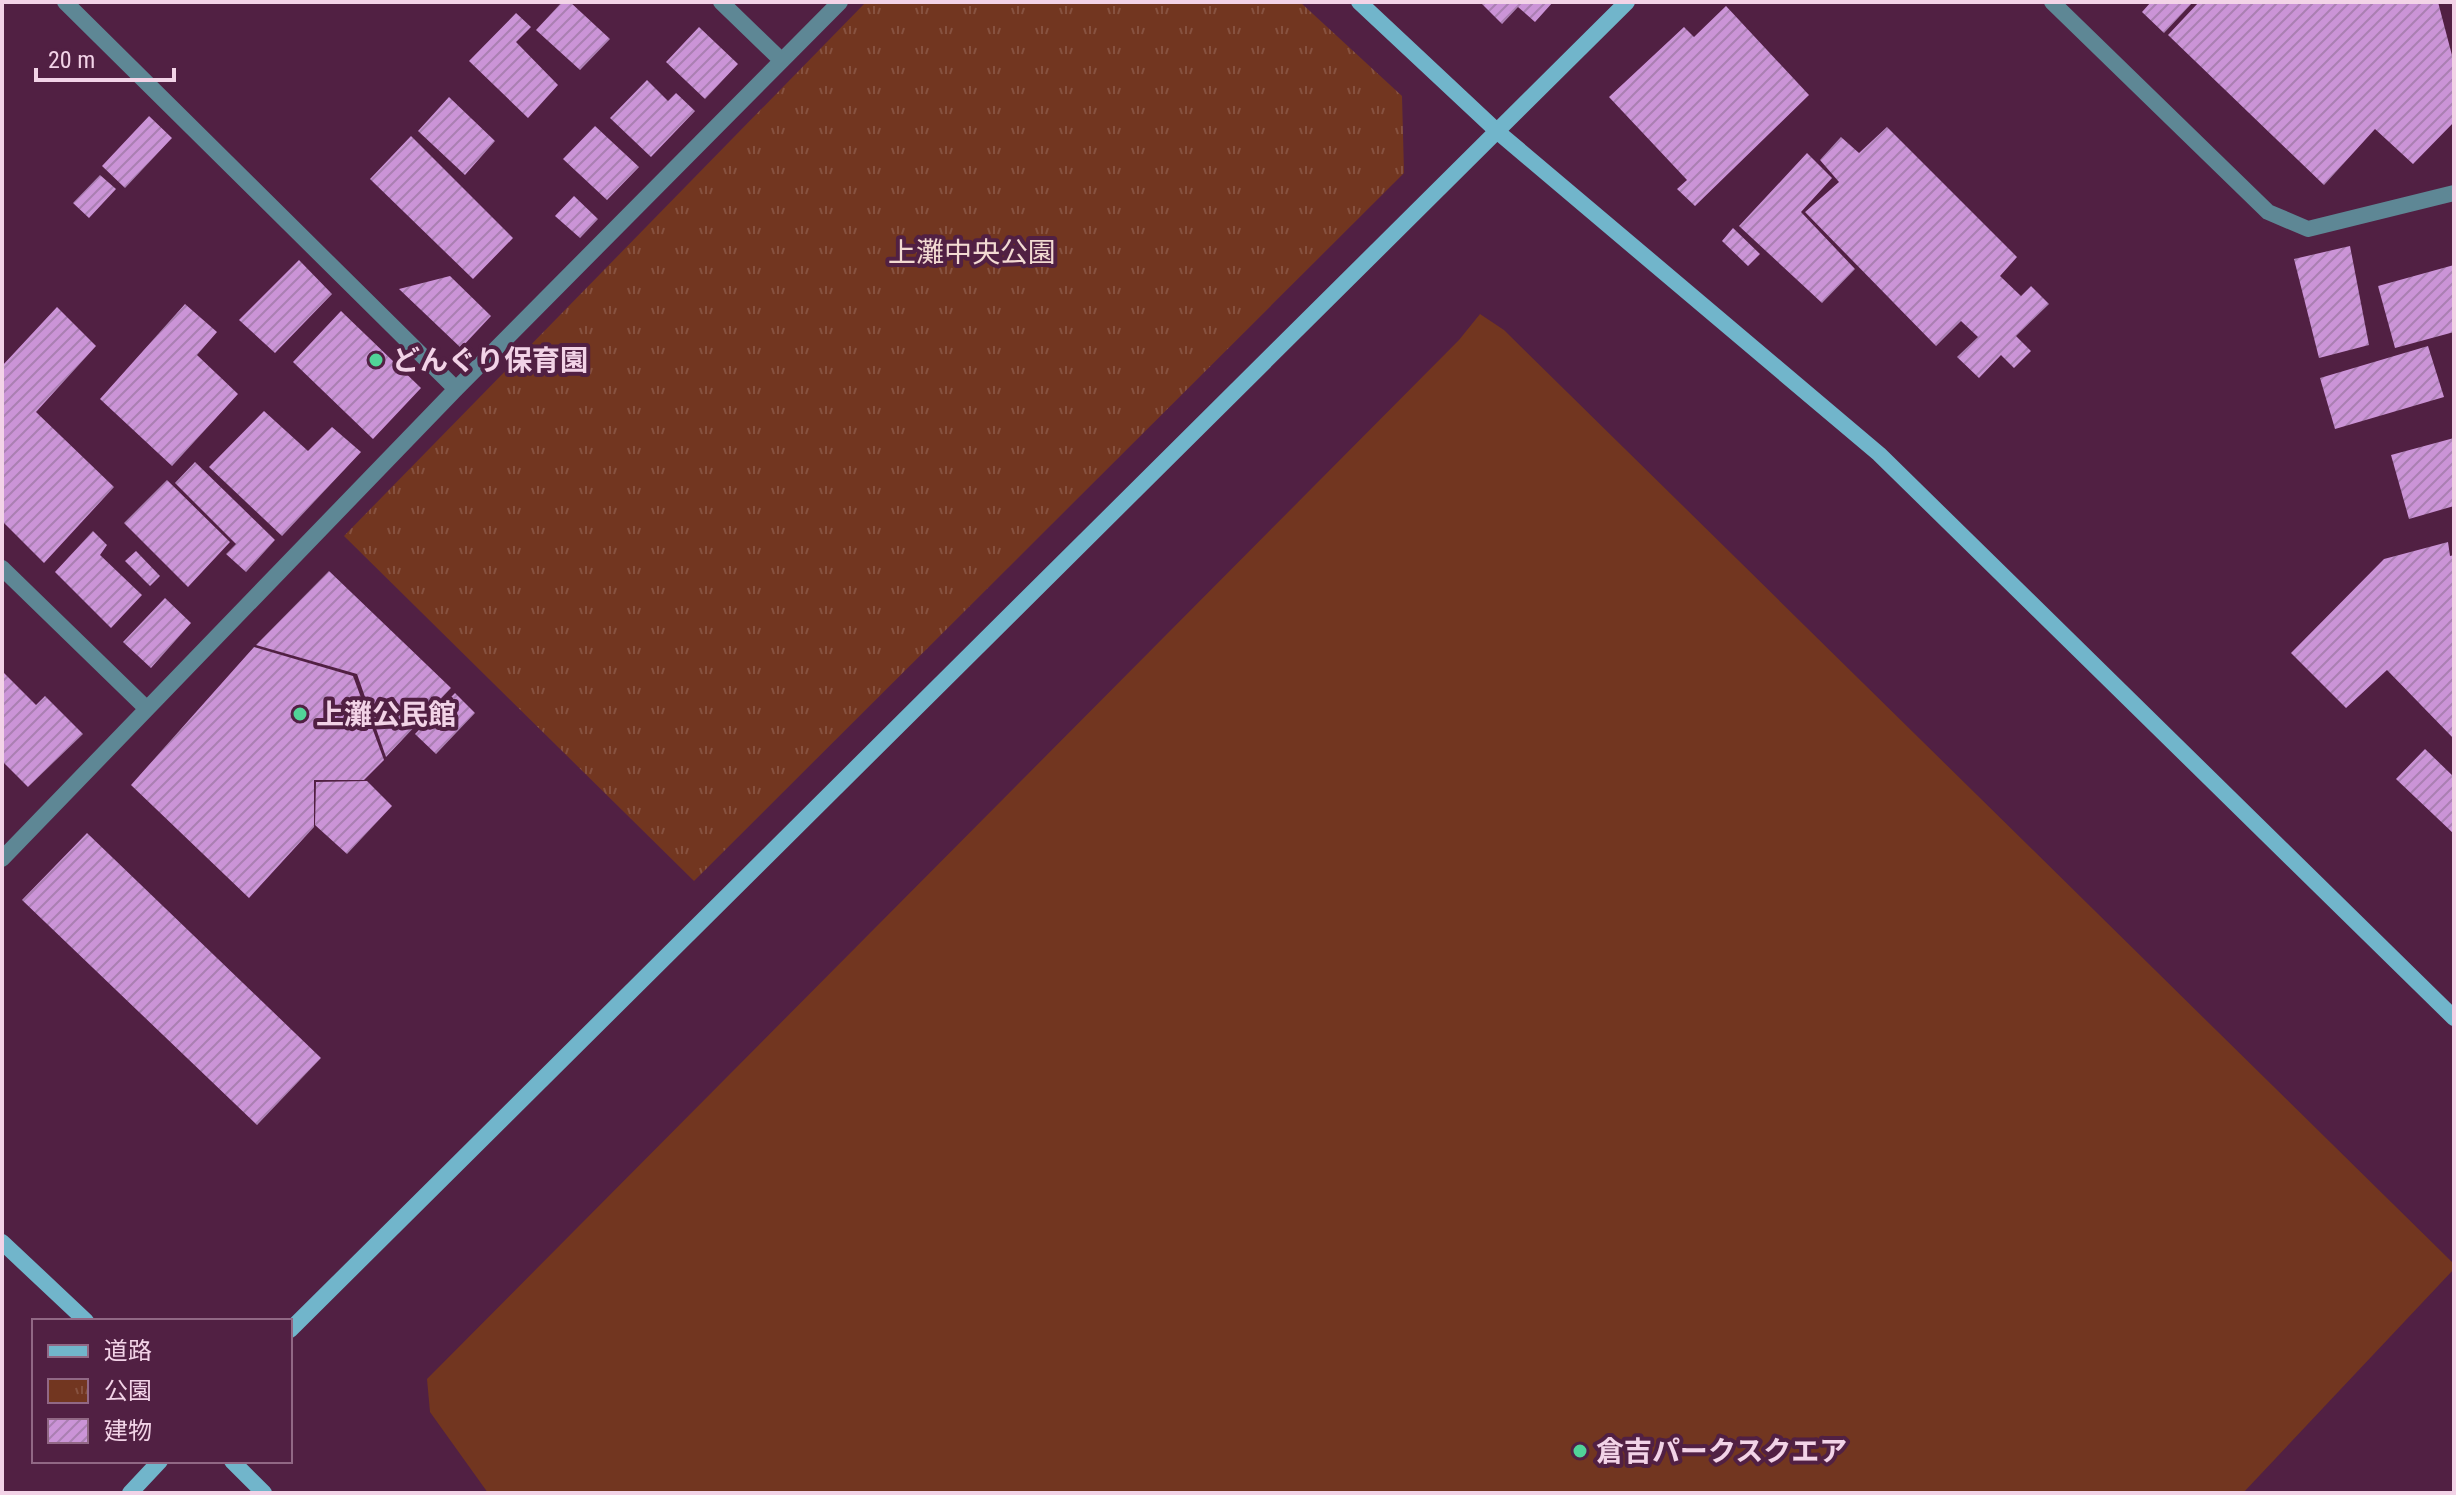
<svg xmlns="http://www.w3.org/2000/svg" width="2456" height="1495" font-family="'Roboto Condensed','Noto Sans JP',sans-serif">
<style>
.park{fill:url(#park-tufts)}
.garden{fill:#723620}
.building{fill:url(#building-hatch)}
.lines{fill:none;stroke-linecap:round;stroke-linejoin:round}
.street{stroke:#5e8795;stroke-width:16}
.secondary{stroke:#71b5cb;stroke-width:16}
.poi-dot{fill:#51d398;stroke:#512043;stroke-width:3}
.labels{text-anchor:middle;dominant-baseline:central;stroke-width:8;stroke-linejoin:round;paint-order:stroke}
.park-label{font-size:28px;fill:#f2dad2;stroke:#512043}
.poi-label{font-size:28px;font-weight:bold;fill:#f2d3e7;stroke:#512043;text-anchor:start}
</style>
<defs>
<pattern id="park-tufts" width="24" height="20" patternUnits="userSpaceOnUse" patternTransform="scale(2)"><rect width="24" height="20" fill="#723620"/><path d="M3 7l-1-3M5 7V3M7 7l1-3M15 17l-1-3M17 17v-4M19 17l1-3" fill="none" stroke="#875240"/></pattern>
<pattern id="building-hatch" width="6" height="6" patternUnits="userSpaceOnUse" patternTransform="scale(2)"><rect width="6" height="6" fill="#cb94d7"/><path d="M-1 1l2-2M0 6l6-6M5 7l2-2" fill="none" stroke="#aa7fb2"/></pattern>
</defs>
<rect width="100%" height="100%" fill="#512043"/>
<path class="park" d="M 866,2 L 1300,2 L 1402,96 L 1404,173 L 694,881 L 344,536 Z"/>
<path class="garden" d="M 1480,314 L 1504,330 L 2454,1264 L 2454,1269 L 2243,1493 L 488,1493 L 430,1412 L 427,1379 L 1459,340 Z"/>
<path class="building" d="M 562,2 L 570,2 L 610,39 L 580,70 L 536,30 Z
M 1480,2 L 1553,2 L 1535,22 L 1518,7 L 1502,24 Z
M 2151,2 L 2193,2 L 2164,33 L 2142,12 Z
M 2199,2 L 2438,2 L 2454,63 L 2454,122 L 2413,164 L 2375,129 L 2324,185 L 2168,35 Z
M 1726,6 L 1809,95 L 1695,206 L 1677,189 L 1687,180 L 1609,97 L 1684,27 L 1694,37 Z
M 516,13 L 531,27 L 516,42 L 558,85 L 528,118 L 469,61 Z
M 699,27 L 738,64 L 705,99 L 666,62 Z
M 647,80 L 668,101 L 676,93 L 695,111 L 651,157 L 610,118 Z
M 449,97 L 495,141 L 465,175 L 418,131 Z
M 149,116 L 172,138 L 125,188 L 102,166 Z
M 595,126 L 639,167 L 607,200 L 563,159 Z
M 1887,127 L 2017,257 L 2000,276 L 2021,296 L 2031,286 L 2049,304 L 2016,336 L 2031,351 L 2014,368 L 2001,355 L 1979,378 L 1957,357 L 1978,337 L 1961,321 L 1936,346 L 1805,212 L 1839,182 L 1820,160 L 1841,137 L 1859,153 Z
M 411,136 L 513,238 L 473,279 L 370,179 Z
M 1807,153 L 1832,178 L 1801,212 L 1855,269 L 1822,303 L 1739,226 Z
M 100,175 L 116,189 L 89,218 L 73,203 Z
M 574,196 L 598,219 L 580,238 L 555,216 Z
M 1733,228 L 1760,254 L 1748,266 L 1722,241 Z
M 2350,246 L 2369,345 L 2319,358 L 2294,259 Z
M 299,260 L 332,294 L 275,353 L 239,320 Z
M 2454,265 L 2454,332 L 2395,348 L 2378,286 Z
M 450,276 L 491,316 L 461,348 L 399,289 Z
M 185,304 L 217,332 L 197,355 L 238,394 L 172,466 L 100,399 Z
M 57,307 L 96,346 L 36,412 L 114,487 L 44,563 L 2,521 L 2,366 Z
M 341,311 L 421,388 L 373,439 L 293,362 Z
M 2428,346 L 2444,397 L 2335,429 L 2320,378 Z
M 264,411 L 308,451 L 332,427 L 361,452 L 282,536 L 209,467 Z
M 2454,438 L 2454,506 L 2409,519 L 2391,455 Z
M 195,462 L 275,540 L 246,572 L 226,554 L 236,544 L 175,483 Z
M 167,480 L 230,542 L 188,587 L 124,523 Z
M 93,531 L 107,545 L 100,555 L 142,595 L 111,628 L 55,572 Z
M 2448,542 L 2450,556 L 2454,555 L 2454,739 L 2387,670 L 2346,708 L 2291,653 L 2384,559 Z
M 136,551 L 160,576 L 150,586 L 125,561 Z
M 329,571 L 451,688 L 386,757 L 357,674 L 256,645 Z
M 165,598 L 191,623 L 151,668 L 123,642 Z
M 254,647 L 353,676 L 384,760 L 364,780 L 314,780 L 314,827 L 249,898 L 131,785 Z
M 2,671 L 36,705 L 45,696 L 83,734 L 28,787 L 2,761 Z
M 455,693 L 475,713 L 436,754 L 415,734 Z
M 2425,749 L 2454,777 L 2454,834 L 2396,779 Z
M 367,781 L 392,806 L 347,854 L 315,825 L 316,782 Z
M 87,833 L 321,1058 L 257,1125 L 22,900 Z"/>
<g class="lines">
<path class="street" d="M 65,2 L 456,389
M 721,2 L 781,60
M 2052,2 L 2268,212 L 2308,229 L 2454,193
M 2,568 L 146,708
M 2,859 L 456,389 L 840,2"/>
<path class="secondary" d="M 1359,2 L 1499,133 L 1879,454 L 2454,1018
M 2,1242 L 86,1321
M 290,1330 L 1627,2
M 232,1461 L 264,1493
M 130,1493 L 160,1461"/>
</g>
<g class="poi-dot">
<circle cx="376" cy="360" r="8"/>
<circle cx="300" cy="714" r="8"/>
<circle cx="1580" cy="1451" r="8"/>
</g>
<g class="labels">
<g class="park-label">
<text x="972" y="252">上灘中央公園</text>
</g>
<g class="poi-label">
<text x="392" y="360">どんぐり保育園</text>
<text x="316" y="714">上灘公民館</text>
<text x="1596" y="1451">倉吉パークスクエア</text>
</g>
</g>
<rect width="2456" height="1495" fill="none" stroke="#f2d3e7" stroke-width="8"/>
<rect x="32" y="1319" width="260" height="144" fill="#512043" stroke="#916885" stroke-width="2"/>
<rect x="48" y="1345" width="40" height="12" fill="#71b5cb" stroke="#916885" stroke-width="2"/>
<text x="104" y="1359" font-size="24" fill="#f2d3e7">道路</text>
<rect x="48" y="1379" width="40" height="24" fill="url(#park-tufts)" stroke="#916885" stroke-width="2"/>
<text x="104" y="1399" font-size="24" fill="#f2d3e7">公園</text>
<rect x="48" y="1419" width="40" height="24" fill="url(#building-hatch)" stroke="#916885" stroke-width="2"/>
<text x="104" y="1439" font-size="24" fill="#f2d3e7">建物</text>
<path d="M36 68v12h138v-12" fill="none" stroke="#f2d3e7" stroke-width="4"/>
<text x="48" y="68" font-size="24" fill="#f2d3e7" stroke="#512043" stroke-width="6" paint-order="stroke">20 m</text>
</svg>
